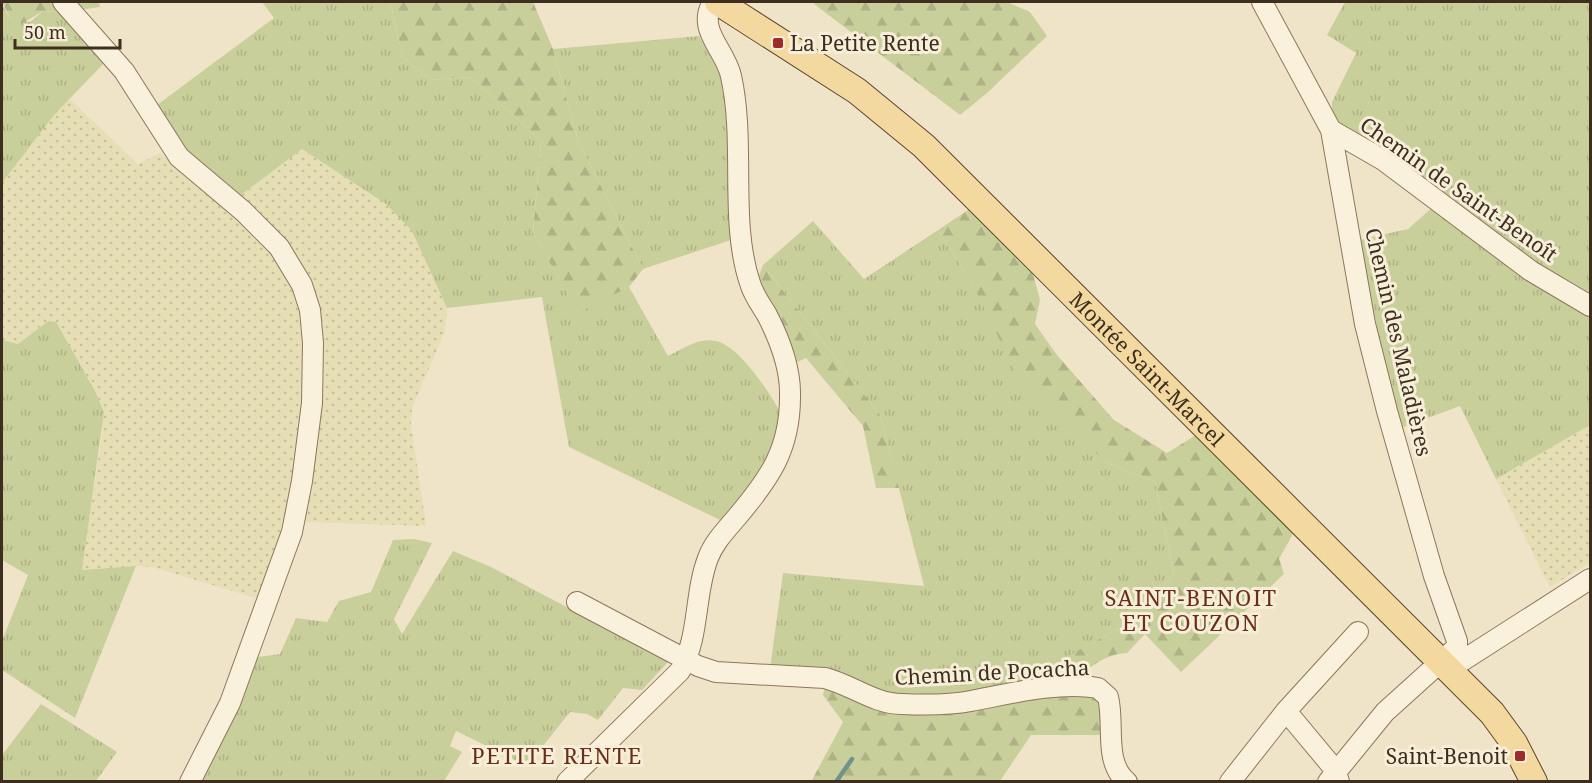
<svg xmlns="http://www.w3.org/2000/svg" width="1592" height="783" font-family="'Noto Serif',serif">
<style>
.farmland{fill:url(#farmland-dots)}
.grass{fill:url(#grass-tufts)}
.forest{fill:url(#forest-firs)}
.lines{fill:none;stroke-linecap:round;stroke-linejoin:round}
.stream{stroke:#6f938a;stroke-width:4.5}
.minor-casing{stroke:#8d765c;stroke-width:22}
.major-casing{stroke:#5b4430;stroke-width:28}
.minor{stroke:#faf1dc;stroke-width:20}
.major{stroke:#f3d9a0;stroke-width:26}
.poi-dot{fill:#9e2a2b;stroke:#f7eed8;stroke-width:2}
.labels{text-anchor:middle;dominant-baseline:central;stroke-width:6;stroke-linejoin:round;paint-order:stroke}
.poi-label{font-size:21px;fill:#3d2e20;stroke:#f7eed8;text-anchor:start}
.street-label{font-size:21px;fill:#3d2e20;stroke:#f7eed8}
.neighbourhood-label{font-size:22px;letter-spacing:1.5px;fill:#6b2e1e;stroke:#f7eed8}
</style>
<defs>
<pattern id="farmland-dots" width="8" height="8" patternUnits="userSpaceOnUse" patternTransform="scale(1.5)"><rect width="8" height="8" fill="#e6deb5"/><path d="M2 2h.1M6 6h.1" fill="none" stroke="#c6bf9b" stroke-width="1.8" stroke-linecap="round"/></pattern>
<pattern id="grass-tufts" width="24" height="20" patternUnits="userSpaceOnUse" patternTransform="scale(1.5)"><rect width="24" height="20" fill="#c9cf9b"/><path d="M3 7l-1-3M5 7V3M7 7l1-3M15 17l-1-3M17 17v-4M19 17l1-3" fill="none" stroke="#aeb285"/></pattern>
<pattern id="forest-firs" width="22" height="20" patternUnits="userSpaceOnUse" patternTransform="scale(1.5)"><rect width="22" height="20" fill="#c9cf9b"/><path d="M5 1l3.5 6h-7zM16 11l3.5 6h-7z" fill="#aeb285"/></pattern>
</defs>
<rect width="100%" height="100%" fill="#f0e4c8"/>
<path class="farmland" d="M 70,99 L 138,164 L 160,153 L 267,244 L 286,269 L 307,322 L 298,474 L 263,600 L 153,567 L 136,566 L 81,570 L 103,429 L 47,321 L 18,344 L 2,340 L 2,183 L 54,115 Z
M 302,149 L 386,204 L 412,231 L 447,308 L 445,331 L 412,408 L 411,424 L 426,526 L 304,522 L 321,409 L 323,348 L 316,298 L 237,198 Z
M 1590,425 L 1590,563 L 1550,587 L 1496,479 Z"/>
<path class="grass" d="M 262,2 L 390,2 L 403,58 L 431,80 L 471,77 L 541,141 L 533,233 L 578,312 L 629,287 L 668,356 C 682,349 699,337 716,341 C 740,346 772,396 783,417 L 767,470 L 722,521 L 569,447 L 542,297 L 447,308 L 412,231 L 386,204 L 302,149 L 237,198 L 194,163 L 157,105 L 274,18 Z
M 1345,2 L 1590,2 L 1590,303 L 1341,124 L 1332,111 L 1332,102 L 1356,53 L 1327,35 Z
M 2,5 L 10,18 L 30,22 L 43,11 L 65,12 L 107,60 L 54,115 L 2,183 Z
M 699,36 L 720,74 L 732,119 L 734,239 L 643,269 L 578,141 L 553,49 Z
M 1434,206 L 1590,312 L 1590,425 L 1496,479 L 1460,406 L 1398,429 L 1359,240 L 1408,229 Z
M 813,221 L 864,279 L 938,230 L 972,283 L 1105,462 L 1155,482 L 1174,574 L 1133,621 L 1056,663 L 1047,683 L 905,699 L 770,669 L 783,573 L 924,586 L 880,415 L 763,265 Z
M 48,321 L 56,322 L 95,391 L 104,412 L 82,570 L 136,566 L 75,718 L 2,670 L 2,641 L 28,575 L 2,560 L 2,340 L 18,344 Z
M 414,539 L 432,543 L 394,619 L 402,634 L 453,551 L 491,567 L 669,661 L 642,690 L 623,688 L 598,720 L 587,714 L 570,712 L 527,766 L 456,731 L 450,746 L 462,752 L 444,781 L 201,782 L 258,657 L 280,654 L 296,618 L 327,622 L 339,601 L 371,592 L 393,540 Z
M 41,704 L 117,752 L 96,781 L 2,781 L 2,755 Z"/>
<path class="forest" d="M 2,2 L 99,2 L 100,7 L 65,12 L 43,11 L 23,23 L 10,18 Z
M 390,2 L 533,2 L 553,49 L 578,141 L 643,269 L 629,287 L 578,313 L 533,233 L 541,141 L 471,77 L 431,80 L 403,58 Z
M 816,2 L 1007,2 L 1030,12 L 1047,36 L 987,93 L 960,115 L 814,4 Z
M 974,206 L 1030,263 L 1040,300 L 1035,324 L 1057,355 L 1114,420 L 1167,453 L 1199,433 L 1294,532 L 1279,559 L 1284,574 L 1181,672 L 1145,634 L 1127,653 C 1100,655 1092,669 1071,679 C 1065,683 1054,682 1047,683 L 1055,663 L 1133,621 L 1174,574 L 1155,482 L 1105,462 L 1014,369 L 972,283 L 938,230 Z
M 763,265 L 880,415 L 899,488 L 876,488 L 863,426 L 806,358 L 795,363 L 780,323 L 758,278 Z
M 826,683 L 860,698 L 1071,692 L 1100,697 L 1107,735 L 1031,735 L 1000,781 L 811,782 L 843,722 L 823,695 Z"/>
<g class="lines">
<path class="stream" d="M 836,782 L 852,759"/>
<defs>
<path id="minor" d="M 63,2 L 124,71 L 179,157 L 243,211 L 279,247 L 302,285 L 310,310 L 313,343 L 312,403 L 302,481 L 292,532 L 230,703 L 190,782
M 1262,2 L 1331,130 L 1365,324 L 1387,411 L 1434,576 L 1457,641 L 1457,647 L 1385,712 L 1328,782
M 1331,130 L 1383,160 L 1531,271 L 1590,306
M 577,602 L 698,666 L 716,672 L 825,678 C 852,685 874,704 902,704 C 924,705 950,705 971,701 C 1008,694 1060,681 1098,688 L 1108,697 C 1115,724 1103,762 1127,782
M 1441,661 L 1462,661 L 1590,579
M 1286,711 L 1336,771 L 1339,782
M 567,782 L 680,671 C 700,637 694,594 708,558 C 714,542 726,530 737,517 C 769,479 790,450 790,397 C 791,368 780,340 767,315 C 761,305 753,294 750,283 C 729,221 746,143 731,76 C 725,49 696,30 713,2
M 1230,782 L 1286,711 L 1358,632"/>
<g id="major">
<path id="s1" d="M 718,2 L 857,91 L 924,146 L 1492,713 L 1514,743 L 1534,782"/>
</g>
</defs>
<use href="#minor" class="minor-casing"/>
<use href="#major" class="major-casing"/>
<use href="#minor" class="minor"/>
<use href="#major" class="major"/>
</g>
<g class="poi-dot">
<rect x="772" y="37" width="12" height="12" rx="3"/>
<rect x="1514" y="750" width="12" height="12" rx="3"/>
</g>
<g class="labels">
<g class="poi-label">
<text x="790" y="43">La Petite Rente</text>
<text x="1508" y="756" text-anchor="end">Saint-Benoit</text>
</g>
<g class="street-label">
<text transform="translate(1459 189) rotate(35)">Chemin de Saint-Benoît</text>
<text transform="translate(1399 342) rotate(77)">Chemin des Maladières</text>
<text stroke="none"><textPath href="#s1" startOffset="567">Montée Saint-Marcel</textPath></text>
<text transform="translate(992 672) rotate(-3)">Chemin de Pocacha</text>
</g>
<g class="neighbourhood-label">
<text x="1191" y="597">SAINT-BENOIT<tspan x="1191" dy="25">ET COUZON</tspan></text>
<text x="557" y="755">PETITE RENTE</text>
</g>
</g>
<rect width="1592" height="783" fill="none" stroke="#3d2e20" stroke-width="6"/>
<path d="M15 39v9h105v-9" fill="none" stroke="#3d2e20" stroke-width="3"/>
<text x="24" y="39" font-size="18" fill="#3d2e20" stroke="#f7eed8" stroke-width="4.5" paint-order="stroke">50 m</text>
</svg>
